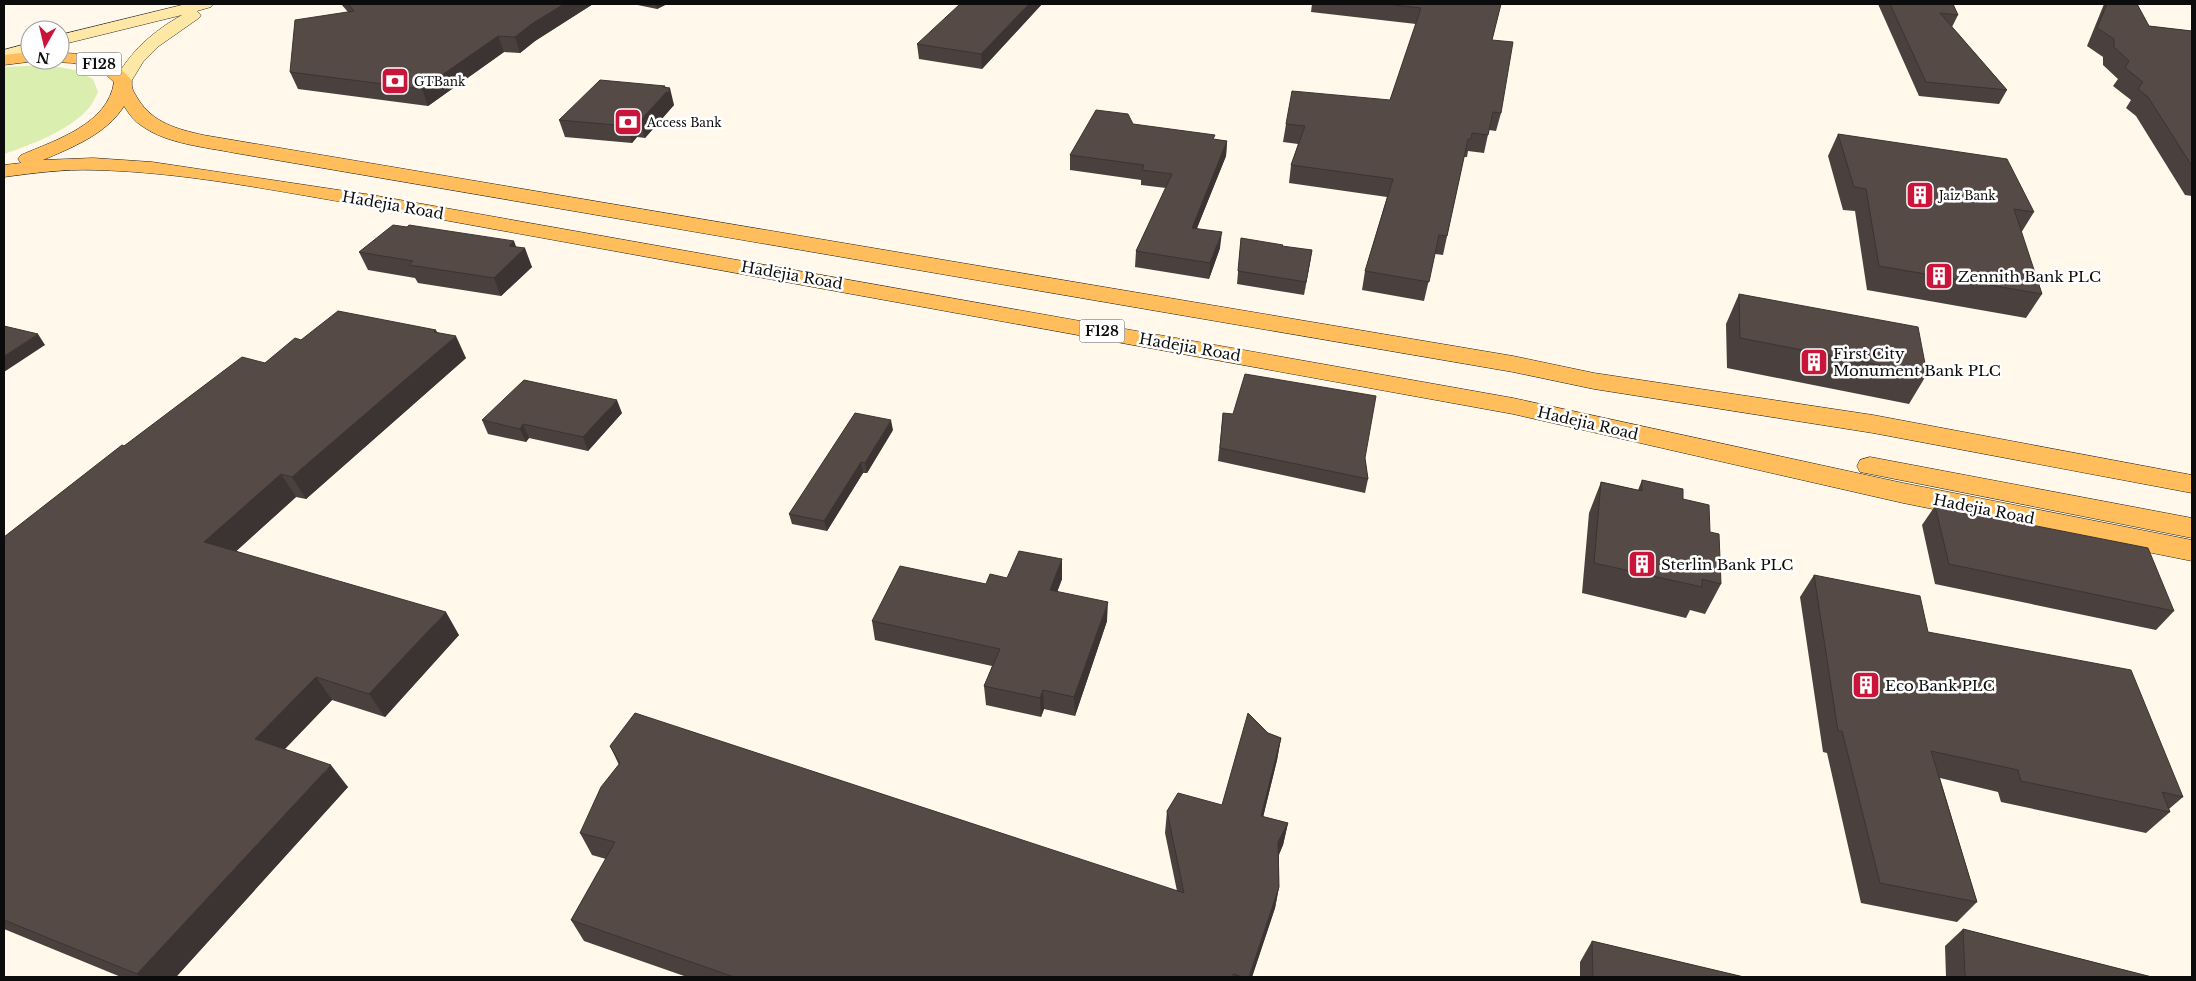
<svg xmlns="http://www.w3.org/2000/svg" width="2196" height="981" font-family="'Libre Baskerville',serif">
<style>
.green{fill:#daeeb0}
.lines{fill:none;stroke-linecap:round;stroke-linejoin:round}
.secondary-casing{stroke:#2e2e2e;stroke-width:1}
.primary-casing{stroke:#1d1d1d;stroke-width:1}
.secondary{fill:#ffe7a6;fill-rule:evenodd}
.primary{fill:#ffbe5b;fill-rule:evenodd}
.wall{fill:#4a403d}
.shaded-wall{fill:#3c3432}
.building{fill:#564a47;stroke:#3c3432}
.labels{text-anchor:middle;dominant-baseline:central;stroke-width:5;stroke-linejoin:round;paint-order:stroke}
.far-poi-label{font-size:12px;fill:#0c0c0c;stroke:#fff;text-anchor:start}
.shield{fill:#fff;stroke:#555;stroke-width:1}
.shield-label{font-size:14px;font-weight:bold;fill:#0c0c0c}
.street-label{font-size:15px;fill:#0c0c0c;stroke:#fff}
.poi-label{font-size:15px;fill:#0c0c0c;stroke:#fff;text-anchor:start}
</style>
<rect width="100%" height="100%" fill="#fff8eb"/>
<path class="green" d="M 46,65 L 75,70 L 93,79 L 98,92 C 95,98 92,105 87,110 C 68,131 30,145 4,154 L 4,67 Z"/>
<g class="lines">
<defs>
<path id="secondary" d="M 186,4 L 213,4 L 211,7 L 197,11 L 201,15 L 199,18 L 159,46 L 143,62 L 129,85 L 123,86 L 117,85 L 114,81 C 131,51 152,32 182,15 L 60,45 L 60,35 Z
M 30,43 L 30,53 L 4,60 L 4,50 Z"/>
<path id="primary" d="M 30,52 L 30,60 L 36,61 L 4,65 L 4,55 Z
M 60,53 C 86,53 116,58 132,81 C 131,89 134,92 138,99 C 153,123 177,129 203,135 L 1513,356 L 1594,373 L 1873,415 L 2192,475 L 2192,493 L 1873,433 L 1594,389 L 1513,372 L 235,153 C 205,147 167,144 142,126 C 134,121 129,114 124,106 C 107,134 71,148 43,160 L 93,158 L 152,162 L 372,195 L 1513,398 L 1903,483 L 2192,540 L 2192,561 L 1903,503 L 1513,414 L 372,207 C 280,192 187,172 94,170 C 64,169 34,173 4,177 L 4,165 L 21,163 L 18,159 L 21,155 C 56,140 108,124 114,82 L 101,70 L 73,63 L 54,62 L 53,60 L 60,60 Z
M 1870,457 L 2192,518 L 2192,538 L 1860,472 L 1857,466 L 1860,460 Z"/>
</defs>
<use href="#secondary" class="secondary-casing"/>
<use href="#primary" class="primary-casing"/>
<use href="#secondary" class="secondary"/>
<use href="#primary" class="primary"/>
</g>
<path class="wall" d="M 341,4 L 593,4 L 535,41 L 520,53 L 504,52 L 428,106 L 298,89 L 290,72 L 348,12 Z
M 633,4 L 667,4 L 657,9 Z
M 1042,4 L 982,69 L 919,59 L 917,44 Z
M 1312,4 L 1501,4 L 1492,40 L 1501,113 L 1496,131 L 1489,130 L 1484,153 L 1468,151 L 1467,157 L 1464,157 L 1443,255 L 1435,254 L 1424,301 L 1362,290 L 1365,271 L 1387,197 L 1289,183 L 1291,165 L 1298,144 L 1283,142 L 1286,124 L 1390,100 L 1416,24 L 1311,12 Z
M 1878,4 L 1953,4 L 1958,15 L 1952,27 L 2007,90 L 1999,104 L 1919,96 Z
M 2104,4 L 2137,4 L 2149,26 L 2192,31 L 2192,196 L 2185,195 L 2136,116 L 2126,108 L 2131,100 L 2113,86 L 2118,79 L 2103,65 L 2103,57 L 2087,46 Z
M 665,88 L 674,105 L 645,138 L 637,137 L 632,143 L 565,137 L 559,120 Z
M 1133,124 L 1214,140 L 1227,141 L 1226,156 L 1197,228 L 1220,248 L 1209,279 L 1135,267 L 1136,251 L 1166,188 L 1141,185 L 1141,180 L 1070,170 L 1070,155 Z
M 1838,134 L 2034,212 L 2021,233 L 2042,294 L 2026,318 L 1867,290 L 1855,211 L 1843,210 L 1828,156 Z
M 1241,238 L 1283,247 L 1312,250 L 1304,295 L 1237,284 Z
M 517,247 L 532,267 L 501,296 L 418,283 L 415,278 L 368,270 L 359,252 Z
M 1739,294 L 1927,374 L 1909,404 L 1727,368 L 1726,324 Z
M 301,340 L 466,358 L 306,499 L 296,497 L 236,551 L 459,635 L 385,717 L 332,700 L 285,749 L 348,787 L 176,977 L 121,977 L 4,929 L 4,537 L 124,446 L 265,363 Z
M 622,413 L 588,451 L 529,438 L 526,442 L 488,434 L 482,420 Z
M 1223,413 L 1365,458 L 1368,479 L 1365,493 L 1218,461 Z
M 893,430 L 867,473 L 863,473 L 827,531 L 792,524 L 789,514 Z
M 1642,480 L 1683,499 L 1710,532 L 1721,584 L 1705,614 L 1690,610 L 1686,618 L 1582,593 L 1589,513 L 1601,482 L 1638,490 Z
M 1935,506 L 2174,611 L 2156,630 L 1935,584 L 1922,525 Z
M 1062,559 L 1062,579 L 1057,591 L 1107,621 L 1075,716 L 1044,709 L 1041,717 L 986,705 L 984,686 L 992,666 L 875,640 L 872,621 L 1007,578 Z
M 1814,575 L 1928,632 L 2183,797 L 2169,809 L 2170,812 L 2146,833 L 2001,802 L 1998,792 L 1940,778 L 1977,902 L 1957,922 L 1861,903 L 1827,753 L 1823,752 L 1800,597 Z
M 1268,733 L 1281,738 L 1277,760 L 1263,817 L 1288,823 L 1283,845 L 1279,855 L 1279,887 L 1275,908 L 1252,977 L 687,977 L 584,941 L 571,920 L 606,859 L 592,855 L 580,833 L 619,765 L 610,746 L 1177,891 L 1165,833 L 1167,811 L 1222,805 Z
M 1963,929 L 2152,977 L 1946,977 L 1945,946 Z
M 1592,941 L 1744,977 L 1580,977 L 1580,962 Z"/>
<path class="shaded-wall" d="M 564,4 L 593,4 L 535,41 L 520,53 L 515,37 L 530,25 Z
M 656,4 L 667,4 L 657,9 Z
M 1029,4 L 1042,4 L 982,69 L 981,54 Z
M 498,36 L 504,52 L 428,106 L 422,89 Z
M 665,86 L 667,92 L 670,88 L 674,105 L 645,138 L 640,121 Z
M 632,120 L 637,137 L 632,143 L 627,126 Z
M 1227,141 L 1226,156 L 1191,243 L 1192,228 Z
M 1222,232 L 1220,248 L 1209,279 L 1210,263 Z
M 514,241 L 519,254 L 525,248 L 532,267 L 501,296 L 494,278 L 509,246 Z
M 1312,250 L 1310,263 L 1304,295 L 1306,282 Z
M 436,330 L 444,346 L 456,336 L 466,358 L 306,499 L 292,477 Z
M 38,334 L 45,345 L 4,372 L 4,356 Z
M 617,400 L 622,413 L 588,451 L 583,437 Z
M 891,420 L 893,430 L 867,473 L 865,463 Z
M 523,424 L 529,438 L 526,442 L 520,429 Z
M 861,462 L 863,473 L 827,531 L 824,521 Z
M 281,474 L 296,497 L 221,565 L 204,542 Z
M 1062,559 L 1062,579 L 1051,609 L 1050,590 Z
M 1108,602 L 1107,621 L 1075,716 L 1074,697 Z
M 446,612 L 459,635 L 385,717 L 369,694 Z
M 316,677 L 332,700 L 273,761 L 255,739 Z
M 1043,690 L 1044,709 L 1041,717 L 1040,698 Z
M 1281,738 L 1277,760 L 1258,838 L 1261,816 Z
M 331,765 L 348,787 L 176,977 L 141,977 L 137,974 Z
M 1288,823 L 1283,845 L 1274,864 L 1278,842 Z
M 1279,887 L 1275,908 L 1252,977 L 1249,977 Z"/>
<path class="building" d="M 348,4 L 564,4 L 530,25 L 515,37 L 498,36 L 422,89 L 290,72 L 295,20 L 354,11 Z
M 960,4 L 1029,4 L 981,54 L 917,44 Z
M 1386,4 L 1501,4 L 1492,40 L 1513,42 L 1501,113 L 1493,112 L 1488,135 L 1472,133 L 1471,139 L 1468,139 L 1447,236 L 1439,235 L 1429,282 L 1365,271 L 1393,179 L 1291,165 L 1305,126 L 1286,124 L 1292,91 L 1390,100 L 1421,8 Z
M 1890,4 L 1953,4 L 1958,15 L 1940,13 L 2007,90 L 1926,82 Z
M 2107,4 L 2137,4 L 2149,26 L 2192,31 L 2192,166 L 2148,97 L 2138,89 L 2143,82 L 2125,68 L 2129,61 L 2114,47 L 2114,39 L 2097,28 Z
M 600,80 L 665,86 L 663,87 L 670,88 L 640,121 L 632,120 L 627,126 L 559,120 Z
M 1096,110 L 1128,114 L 1133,124 L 1215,135 L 1213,139 L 1227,141 L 1192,228 L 1222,232 L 1210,263 L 1136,251 L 1172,174 L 1142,170 L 1144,165 L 1070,155 Z
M 1838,134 L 2007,159 L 2034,212 L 2014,209 L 2042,294 L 1879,266 L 1866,189 L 1854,187 Z
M 393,225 L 407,227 L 409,225 L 514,241 L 509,246 L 525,248 L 494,278 L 409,265 L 413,261 L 359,252 Z
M 1241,238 L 1283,245 L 1282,246 L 1312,250 L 1306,282 L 1238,271 Z
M 1739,294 L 1918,327 L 1927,374 L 1740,338 Z
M 338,311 L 436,330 L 434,332 L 456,336 L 292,477 L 281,474 L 204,542 L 446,612 L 369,694 L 316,677 L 255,739 L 331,765 L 137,974 L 4,920 L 4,537 L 122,445 L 124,446 L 242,357 L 265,363 L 295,338 L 301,340 Z
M 4,326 L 38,334 L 4,356 Z
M 1245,374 L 1376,396 L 1365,458 L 1368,479 L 1220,448 L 1223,413 L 1233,414 Z
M 524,380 L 617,400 L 583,437 L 523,424 L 520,429 L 482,420 Z
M 855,413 L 891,420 L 865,463 L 861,462 L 824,521 L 789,514 Z
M 1642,480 L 1683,489 L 1683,499 L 1709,505 L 1710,532 L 1719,534 L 1721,584 L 1702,579 L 1702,587 L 1594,563 L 1601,482 L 1642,491 Z
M 1935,506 L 2148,548 L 2174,611 L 1949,564 Z
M 1019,551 L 1062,559 L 1050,590 L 1108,602 L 1074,697 L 1043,690 L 1040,698 L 984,686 L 1000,649 L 872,621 L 900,566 L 986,584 L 990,574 L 1007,578 Z
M 1814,575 L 1920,596 L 1928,632 L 2131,670 L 2183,797 L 2162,792 L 2170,812 L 2021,781 L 2018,770 L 1931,751 L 1977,902 L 1880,883 L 1842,731 L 1838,731 Z
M 635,713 L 1184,893 L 1167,811 L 1178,793 L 1222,805 L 1248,713 L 1268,733 L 1281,738 L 1261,816 L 1288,823 L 1278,842 L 1279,887 L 1249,977 L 1242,977 L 1234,974 L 1232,977 L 734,977 L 571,920 L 615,842 L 580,833 L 601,787 L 620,763 L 610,746 Z
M 1963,929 L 2152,977 L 1966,977 L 1965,974 Z
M 1592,941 L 1744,977 L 1593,977 Z"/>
<defs>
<symbol id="bank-square" viewBox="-11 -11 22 22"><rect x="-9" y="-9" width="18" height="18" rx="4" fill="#ca153a" stroke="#fff"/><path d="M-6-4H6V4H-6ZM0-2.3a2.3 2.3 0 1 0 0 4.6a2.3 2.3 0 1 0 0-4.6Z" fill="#fff"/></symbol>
<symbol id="building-square" viewBox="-11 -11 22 22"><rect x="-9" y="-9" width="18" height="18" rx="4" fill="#ca153a" stroke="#fff"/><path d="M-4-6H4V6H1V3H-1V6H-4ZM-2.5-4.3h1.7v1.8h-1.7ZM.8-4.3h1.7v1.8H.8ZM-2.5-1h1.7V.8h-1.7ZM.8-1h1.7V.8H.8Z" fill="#fff"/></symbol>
</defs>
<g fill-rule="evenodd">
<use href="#bank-square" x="379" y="65" width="32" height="32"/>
<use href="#bank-square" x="612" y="106" width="32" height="32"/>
<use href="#building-square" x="1904" y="179" width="32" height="32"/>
<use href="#building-square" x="1923" y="260" width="32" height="32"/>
<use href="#building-square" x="1798" y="346" width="32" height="32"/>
<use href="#building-square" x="1626" y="548" width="32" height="32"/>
<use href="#building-square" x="1850" y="669" width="32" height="32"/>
</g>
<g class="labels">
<g class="far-poi-label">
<text x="414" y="81">GTBank</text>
<text x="647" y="122">Access Bank</text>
<text x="1939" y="195">Jaiz Bank</text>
</g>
<g class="shield">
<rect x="76.5" y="52.5" width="45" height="23" rx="4"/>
<rect x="1079.5" y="319.5" width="45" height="23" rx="4"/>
</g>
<g class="shield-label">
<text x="99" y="64">F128</text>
<text x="1102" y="331">F128</text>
</g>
<g class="street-label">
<text transform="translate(393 205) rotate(10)">Hadejia Road</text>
<text transform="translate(792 275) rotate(10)">Hadejia Road</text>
<text transform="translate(1190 347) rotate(10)">Hadejia Road</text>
<text transform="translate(1588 423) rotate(13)">Hadejia Road</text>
<text transform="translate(1984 509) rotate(11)">Hadejia Road</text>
</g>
<g class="poi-label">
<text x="1958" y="276">Zennith Bank PLC</text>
<text x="1833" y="353">First City<tspan x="1833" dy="17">Monument Bank PLC</tspan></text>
<text x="1661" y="564">Sterlin Bank PLC</text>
<text x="1885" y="685">Eco Bank PLC</text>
</g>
</g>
<rect width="2196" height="981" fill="none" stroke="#0c0c0c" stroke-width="10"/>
<g transform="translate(45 45) rotate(188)"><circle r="24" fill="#ffffff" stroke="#9e9e9e"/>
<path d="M0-4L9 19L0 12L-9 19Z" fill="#ca153a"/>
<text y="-8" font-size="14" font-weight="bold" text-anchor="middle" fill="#0c0c0c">N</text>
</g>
</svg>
